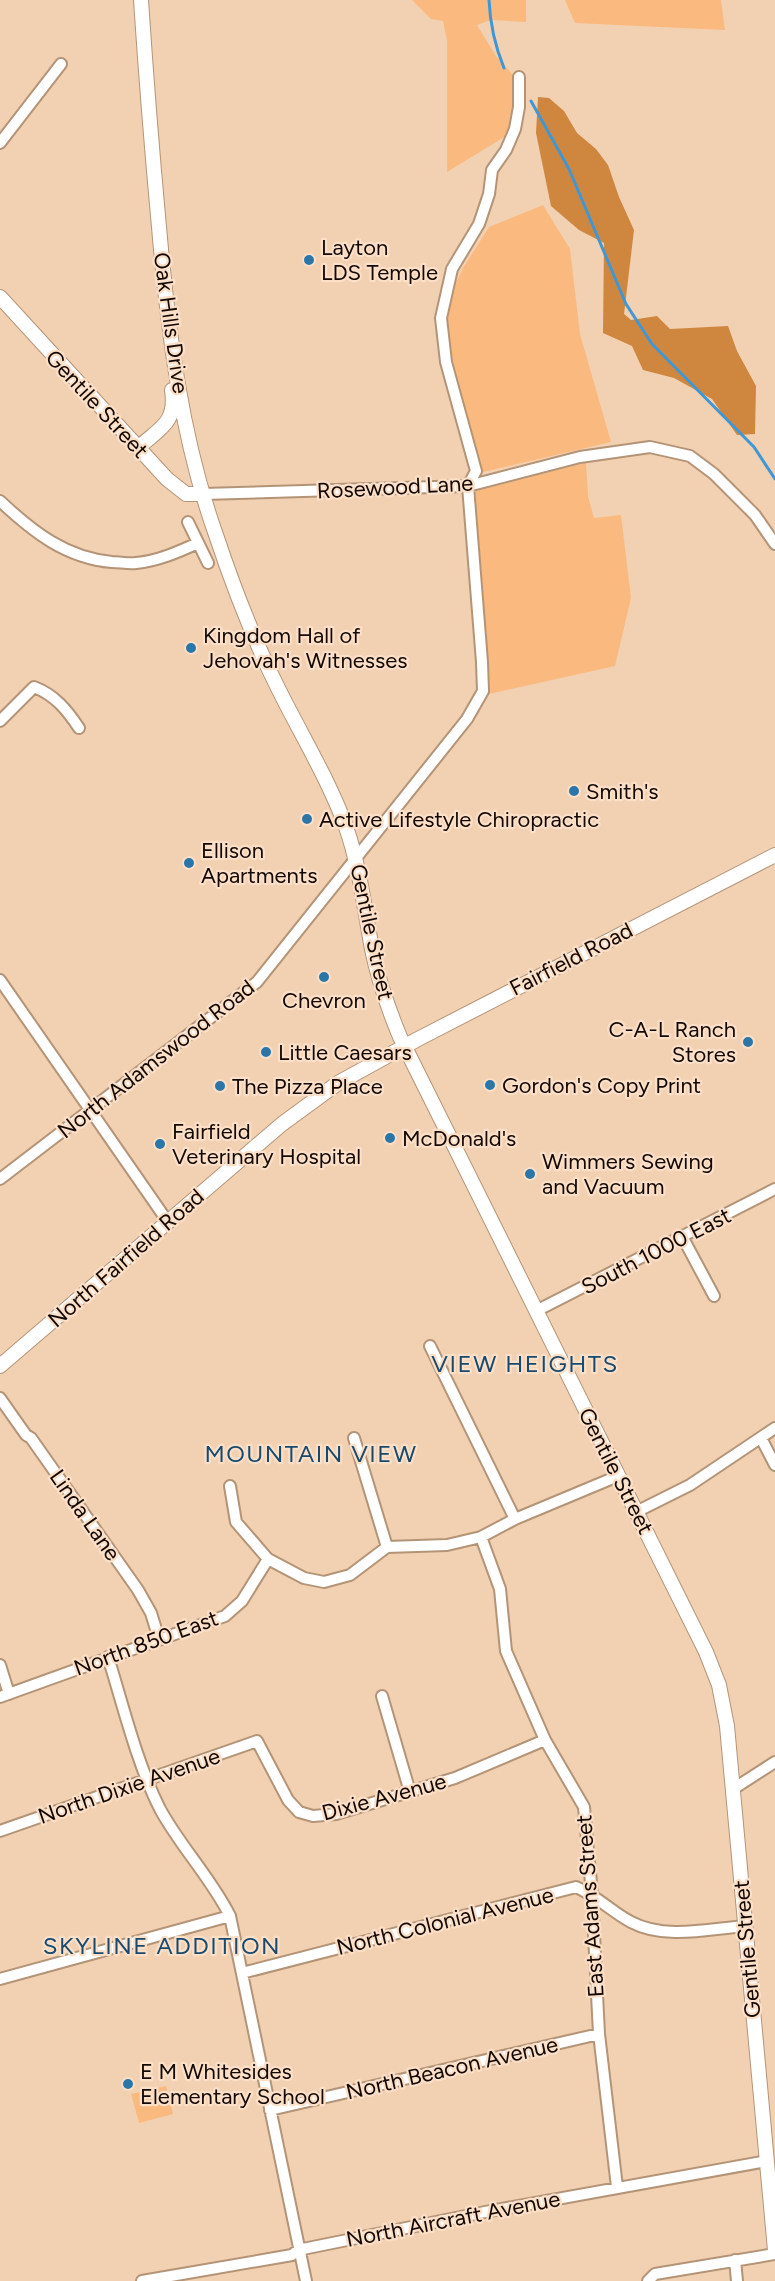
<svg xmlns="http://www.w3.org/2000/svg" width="775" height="2281" font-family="Figtree,sans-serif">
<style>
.green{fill:#faba7f}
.forest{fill:#cf873f}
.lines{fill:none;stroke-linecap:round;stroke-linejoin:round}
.stream{stroke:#4097d5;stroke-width:3}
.street-casing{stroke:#b49477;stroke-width:14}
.secondary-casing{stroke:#b49477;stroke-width:16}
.street{stroke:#fff;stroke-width:10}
.secondary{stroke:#fff;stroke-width:14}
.poi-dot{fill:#2b76a9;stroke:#fbdfc7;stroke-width:2}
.labels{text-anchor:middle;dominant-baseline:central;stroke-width:4.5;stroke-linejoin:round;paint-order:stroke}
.poi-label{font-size:22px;fill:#130802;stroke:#fbdfc7;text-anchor:start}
.street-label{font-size:22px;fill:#130802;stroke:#fbdfc7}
.neighbourhood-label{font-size:24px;letter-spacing:1.5px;fill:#174a6e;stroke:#fbdfc7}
</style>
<rect width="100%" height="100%" fill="#f2d0b2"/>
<path class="green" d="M 412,0 L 526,0 L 526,22 L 491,20 L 477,25 L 496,56 L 514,76 L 516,106 L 506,136 L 447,172 L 447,41 L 443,21 L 431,19 Z
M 565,0 L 721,0 L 725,30 L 575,23 Z
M 543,205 L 570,249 L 580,334 L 611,442 L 483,472 L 454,378 L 448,343 L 448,317 L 451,294 L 463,268 L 489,227 Z
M 586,463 L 588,496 L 594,518 L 621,515 L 631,598 L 615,666 L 489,694 L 474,494 L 476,489 Z
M 166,2086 L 173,2114 L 139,2123 L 131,2094 Z"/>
<path class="forest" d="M 538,97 L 549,98 L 564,111 L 577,133 L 596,149 L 608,165 L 619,197 L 634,230 L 624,314 L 631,320 L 657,316 L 670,329 L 728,326 L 737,351 L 756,386 L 755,434 L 737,435 L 712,399 L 674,378 L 643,370 L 632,346 L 603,333 L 604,243 L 579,230 L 551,206 L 536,133 Z"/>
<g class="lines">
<path class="stream" d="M 489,0 C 490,24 495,46 504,68
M 531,101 L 569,169 L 626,304 L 652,344 L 754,447 L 775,479"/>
<defs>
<path id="street" d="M 0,143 L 61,64
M 203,494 L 468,486 L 580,457 L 650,447 L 690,456 L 714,474 L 755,515 L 775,544
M 0,501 C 33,532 66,558 112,562 C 120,562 128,564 136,563 C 158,561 178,552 198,543
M 188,522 L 208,563
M 0,721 L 34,687 C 55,695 67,710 79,728
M 0,980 L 168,1222
M 0,1179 L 257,982 L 467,719 L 483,691 L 482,662 L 468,486 L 476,471 L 446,362 L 441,318 L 452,269 L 479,224 L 489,194 L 492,170 L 506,150 L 515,129 L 519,107 L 519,77
M 683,1238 L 714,1296
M 536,1311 L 775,1189
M 430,1346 L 515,1519
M 0,1398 L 26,1435 L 31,1438 L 138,1590 L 151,1613 L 159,1639
M 354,1438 L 387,1547
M 761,1438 L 775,1465
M 230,1486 L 236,1522 L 268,1559 L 304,1578 L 324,1582 L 350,1575 L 387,1547 L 447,1545 L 481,1537 L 515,1519 L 618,1476
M 636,1512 L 690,1485 L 775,1428
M 481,1537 L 500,1589 L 506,1651 L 545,1740 L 584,1807 L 592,1894 L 599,2034 L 617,2187
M 108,1657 C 123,1705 137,1764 160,1809 C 180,1846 211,1878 230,1916 L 306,2281
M 0,1665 L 9,1694
M 382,1696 L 410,1792
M 0,1697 L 225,1616 L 242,1601 L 268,1559
M 733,1789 L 775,1762
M 0,1831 L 257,1741 L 288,1800 L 299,1812 L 313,1816 L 336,1814 L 455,1778 L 545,1740
M 242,1973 L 576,1887 C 597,1896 612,1912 631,1922 C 665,1940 708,1929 745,1926
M 0,1979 L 230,1916
M 270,2110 L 599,2034
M 735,2260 L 737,2281
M 142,2281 L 292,2255 L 298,2250 L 485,2212 L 767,2161
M 648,2281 L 655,2274 L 775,2254"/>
<path id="secondary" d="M 141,0 C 146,76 152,151 159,227 C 168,331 181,437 216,535 C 233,586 253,638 277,686 C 300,733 328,778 346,827 C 360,867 364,907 372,949 C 378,979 388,1008 400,1037 L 706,1652 L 719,1685 L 727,1726 L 775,2250
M 0,297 L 167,479 L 186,494 L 203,494
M 138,448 C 160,428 177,423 172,390
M 0,1366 L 282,1124 L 338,1083 L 418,1039 L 775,855"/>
</defs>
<use href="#street" class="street-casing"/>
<use href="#secondary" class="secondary-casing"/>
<use href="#street" class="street"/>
<use href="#secondary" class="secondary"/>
</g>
<g class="poi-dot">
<circle cx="309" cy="260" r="6"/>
<circle cx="191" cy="648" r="6"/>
<circle cx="574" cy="791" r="6"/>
<circle cx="307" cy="819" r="6"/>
<circle cx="189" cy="863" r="6"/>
<circle cx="324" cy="977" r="6"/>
<circle cx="748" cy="1042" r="6"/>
<circle cx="266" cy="1052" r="6"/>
<circle cx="490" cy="1085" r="6"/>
<circle cx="220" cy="1086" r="6"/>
<circle cx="390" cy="1138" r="6"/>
<circle cx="160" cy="1144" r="6"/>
<circle cx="530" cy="1174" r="6"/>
<circle cx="128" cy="2084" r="6"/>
</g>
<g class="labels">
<g class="poi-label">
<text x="321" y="247">Layton<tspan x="321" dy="25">LDS Temple</tspan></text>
<text x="203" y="635">Kingdom Hall of<tspan x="203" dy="25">Jehovah's Witnesses</tspan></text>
<text x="586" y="791">Smith's</text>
<text x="319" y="819">Active Lifestyle Chiropractic</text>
<text x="201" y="850">Ellison<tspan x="201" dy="25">Apartments</tspan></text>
<text x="324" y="1000" text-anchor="middle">Chevron</text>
<text x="736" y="1029" text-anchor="end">C-A-L Ranch<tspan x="736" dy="25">Stores</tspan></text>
<text x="278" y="1052">Little Caesars</text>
<text x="502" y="1085">Gordon's Copy Print</text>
<text x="232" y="1086">The Pizza Place</text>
<text x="172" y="1131">Fairfield<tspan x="172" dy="25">Veterinary Hospital</tspan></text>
<text x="402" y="1138">McDonald's</text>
<text x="542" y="1161">Wimmers Sewing<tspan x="542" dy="25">and Vacuum</tspan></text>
<text x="140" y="2071">E M Whitesides<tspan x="140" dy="25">Elementary School</tspan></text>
</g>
<g class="street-label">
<text transform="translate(171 323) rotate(82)">Oak Hills Drive</text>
<text transform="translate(97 404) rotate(47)">Gentile Street</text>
<text transform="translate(395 487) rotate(-3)">Rosewood Lane</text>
<text transform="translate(372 932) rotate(78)">Gentile Street</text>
<text transform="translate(571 959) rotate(-27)">Fairfield Road</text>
<text transform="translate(156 1059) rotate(-38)">North Adamswood Road</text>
<text transform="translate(656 1251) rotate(-27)">South 1000 East</text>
<text transform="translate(126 1258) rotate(-41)">North Fairfield Road</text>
<text transform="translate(616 1471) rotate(63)">Gentile Street</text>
<text transform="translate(85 1515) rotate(55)">Linda Lane</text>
<text transform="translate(146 1643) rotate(-20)">North 850 East</text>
<text transform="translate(129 1786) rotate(-19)">North Dixie Avenue</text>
<text transform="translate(384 1797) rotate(-15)">Dixie Avenue</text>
<text transform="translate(590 1906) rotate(-94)">East Adams Street</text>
<text transform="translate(445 1921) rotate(-14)">North Colonial Avenue</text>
<text transform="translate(747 1949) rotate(-95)">Gentile Street</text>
<text transform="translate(452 2068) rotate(-13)">North Beacon Avenue</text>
<text transform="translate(453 2219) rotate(-11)">North Aircraft Avenue</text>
</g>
<g class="neighbourhood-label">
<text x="525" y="1363">VIEW HEIGHTS</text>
<text x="311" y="1453">MOUNTAIN VIEW</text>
<text x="162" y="1945">SKYLINE ADDITION</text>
</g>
</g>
</svg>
